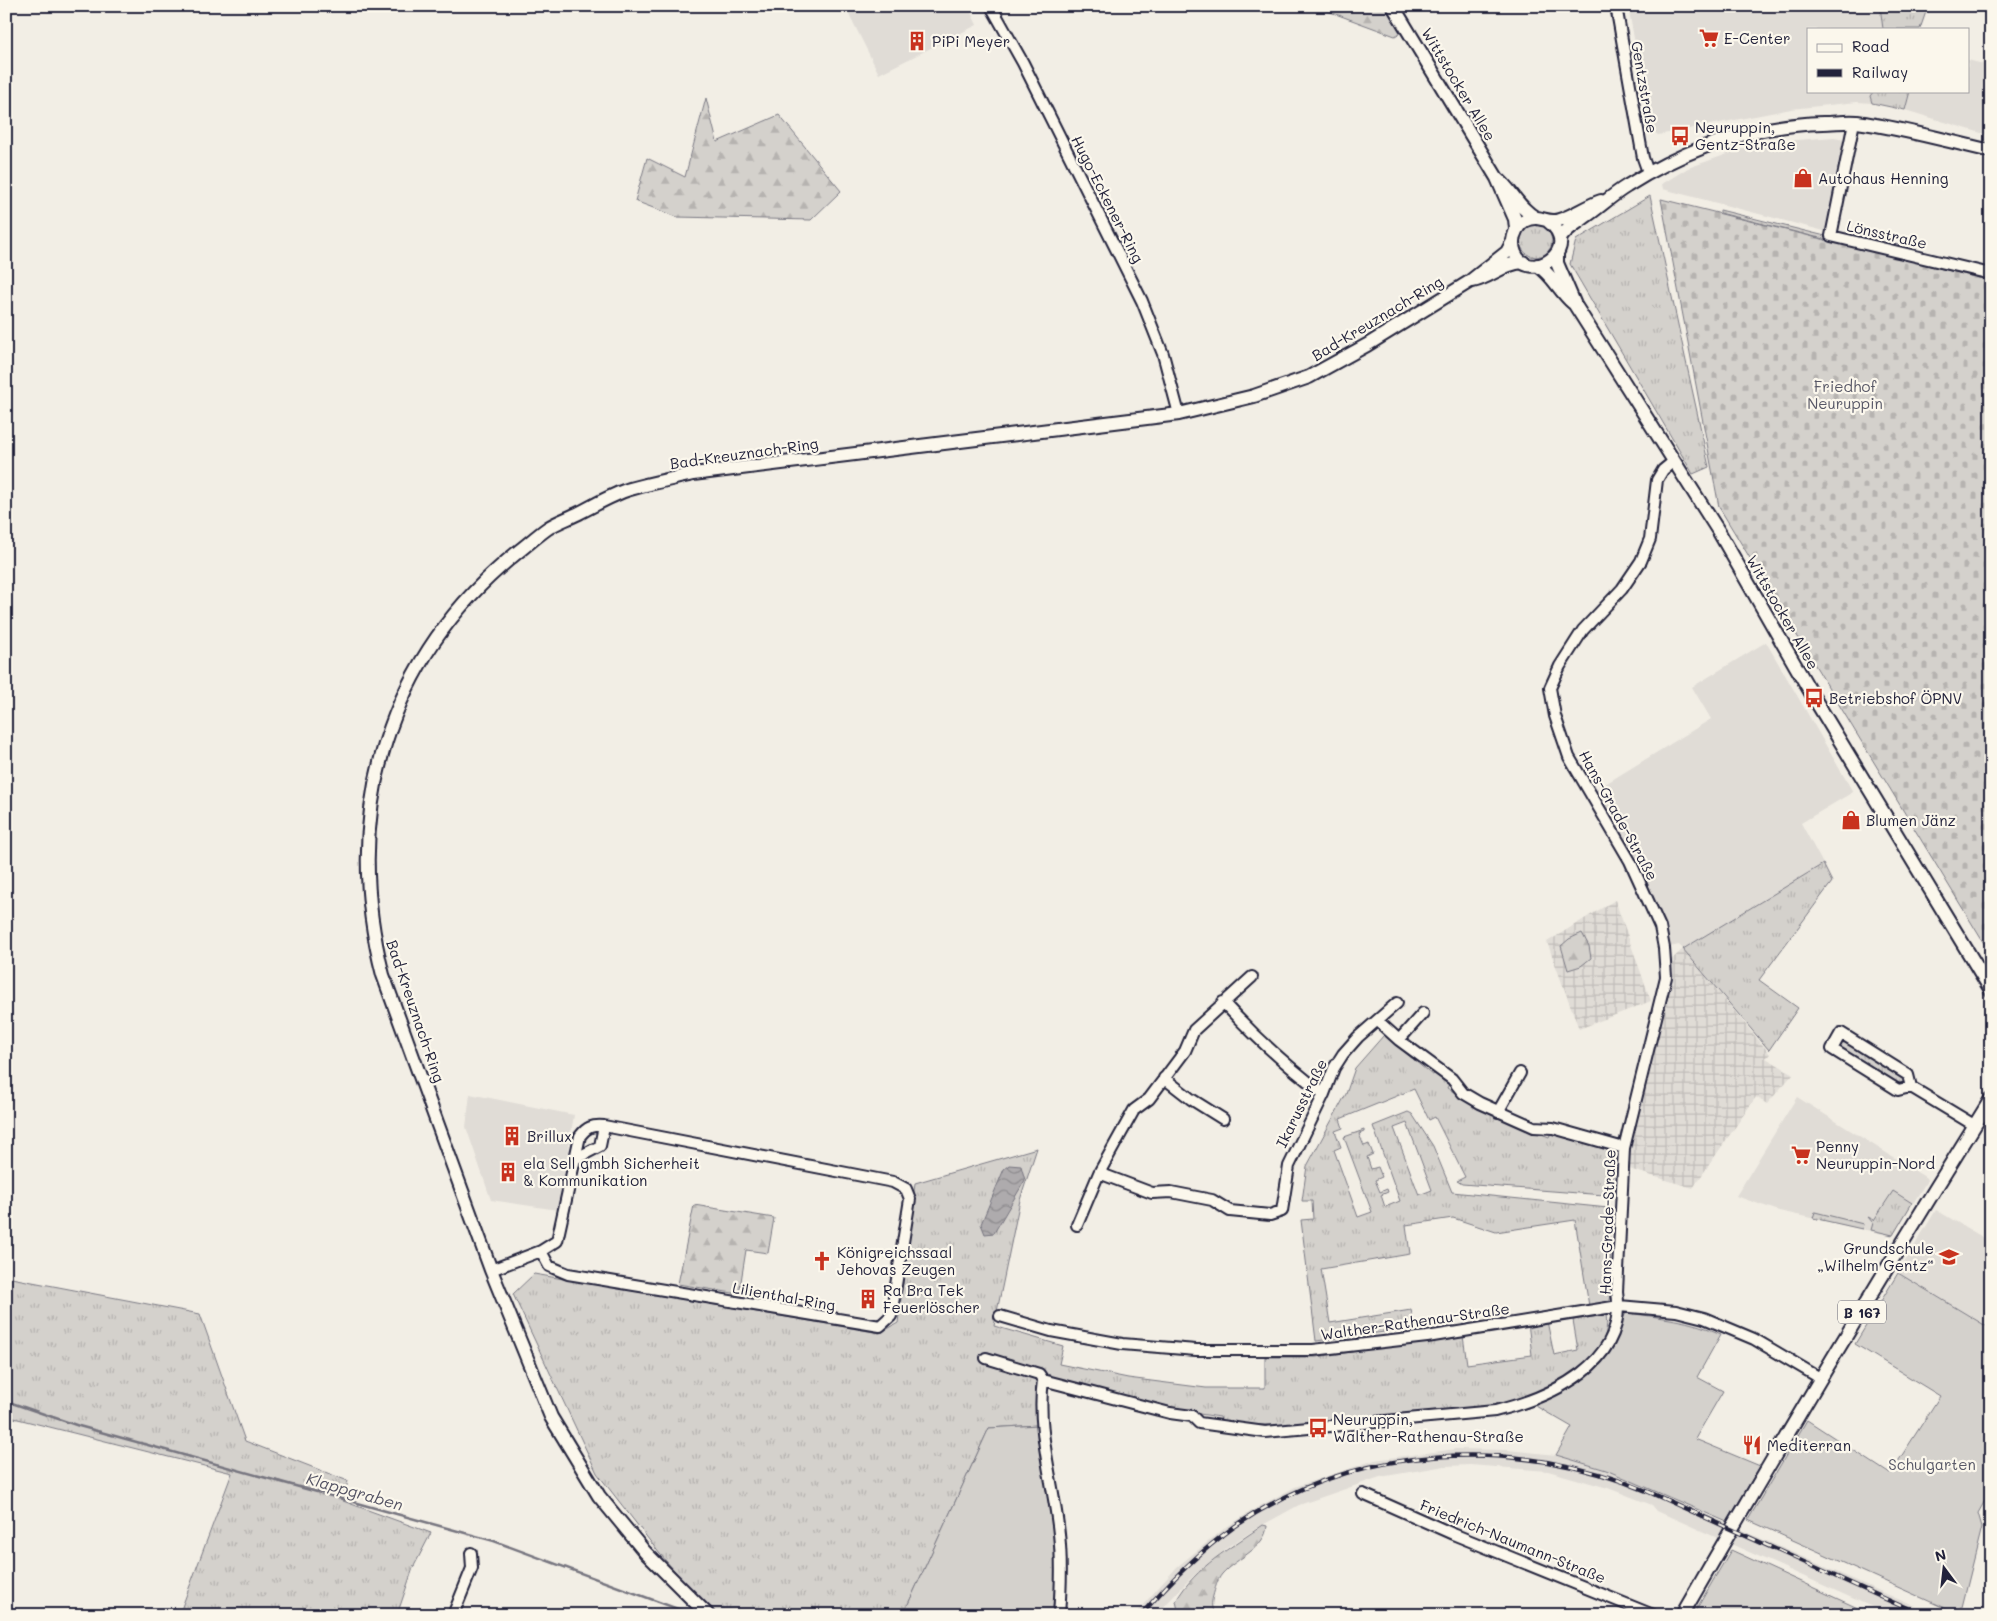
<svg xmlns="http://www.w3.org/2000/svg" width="1997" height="1621" font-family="Mali,sans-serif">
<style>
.built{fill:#e0dcd6}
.industrial{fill:url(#industrial-grid)}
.grass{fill:url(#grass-tufts);stroke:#7b7a84;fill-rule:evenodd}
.forest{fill:url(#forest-firs);stroke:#7b7a84}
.cemetery{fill:url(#cemetery-stones);stroke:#7b7a84}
.park{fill:url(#park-dots);stroke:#7b7a84}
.garden{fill:#d4d1cc;stroke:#7b7a84}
.water{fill:url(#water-waves);stroke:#76747f}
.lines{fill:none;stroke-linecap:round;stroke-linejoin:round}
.stream{stroke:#76747f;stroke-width:2.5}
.minor-casing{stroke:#22223b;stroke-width:14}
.major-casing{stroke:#22223b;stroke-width:16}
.minor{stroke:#fbf7ec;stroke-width:10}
.major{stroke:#fbf7ec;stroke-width:12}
.rail-casing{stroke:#22223b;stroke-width:4.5}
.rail{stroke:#fbf7ec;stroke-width:2.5;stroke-dasharray:8;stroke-linecap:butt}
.labels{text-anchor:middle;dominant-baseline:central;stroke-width:4.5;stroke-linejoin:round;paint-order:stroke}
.shield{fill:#fbf7ec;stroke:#636270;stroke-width:1}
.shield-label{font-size:14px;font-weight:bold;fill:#22223b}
.poi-label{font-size:15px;fill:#22223b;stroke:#fbf7ec;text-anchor:start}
.street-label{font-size:15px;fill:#22223b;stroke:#fbf7ec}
.park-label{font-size:15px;fill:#575766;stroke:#fbf7ec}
.water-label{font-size:16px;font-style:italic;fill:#535263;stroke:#fbf7ec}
</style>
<defs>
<pattern id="industrial-grid" width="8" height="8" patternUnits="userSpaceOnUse" patternTransform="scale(1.25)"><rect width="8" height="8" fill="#e0dcd6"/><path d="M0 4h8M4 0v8" fill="none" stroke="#c0bcb9"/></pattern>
<pattern id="grass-tufts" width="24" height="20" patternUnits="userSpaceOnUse" patternTransform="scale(1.25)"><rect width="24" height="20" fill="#d4d1cc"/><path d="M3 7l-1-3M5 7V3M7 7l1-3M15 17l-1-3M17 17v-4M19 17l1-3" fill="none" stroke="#b6b3b0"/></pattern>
<pattern id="forest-firs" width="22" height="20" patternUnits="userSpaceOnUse" patternTransform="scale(1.25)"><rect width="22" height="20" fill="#d4d1cc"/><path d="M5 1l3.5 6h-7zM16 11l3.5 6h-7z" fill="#b6b3b0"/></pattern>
<pattern id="cemetery-stones" width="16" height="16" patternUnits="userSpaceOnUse" patternTransform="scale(1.25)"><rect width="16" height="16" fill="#d4d1cc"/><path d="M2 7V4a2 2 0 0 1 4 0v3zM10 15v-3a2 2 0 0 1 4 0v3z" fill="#b6b3b0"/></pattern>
<pattern id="park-dots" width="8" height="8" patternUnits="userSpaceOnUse" patternTransform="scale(1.25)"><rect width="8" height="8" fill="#d4d1cc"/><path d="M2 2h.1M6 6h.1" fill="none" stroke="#b6b3b0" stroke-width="1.8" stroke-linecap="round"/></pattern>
<pattern id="water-waves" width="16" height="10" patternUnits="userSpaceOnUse" patternTransform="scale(1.25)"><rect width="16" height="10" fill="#aeabad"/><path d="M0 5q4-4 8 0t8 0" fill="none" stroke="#8d8b8e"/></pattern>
</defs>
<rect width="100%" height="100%" fill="#f2eee5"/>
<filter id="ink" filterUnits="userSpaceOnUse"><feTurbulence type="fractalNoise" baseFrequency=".02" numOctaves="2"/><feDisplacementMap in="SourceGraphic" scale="10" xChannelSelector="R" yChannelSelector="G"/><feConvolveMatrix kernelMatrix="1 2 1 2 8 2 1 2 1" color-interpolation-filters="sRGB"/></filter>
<g filter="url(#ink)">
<path class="built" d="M 845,6 L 968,6 L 977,25 L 879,74 Z
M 1628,6 L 1880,6 L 1883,29 L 1808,29 L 1808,91 L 1874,91 L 1870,97 L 1872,103 L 1857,102 L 1791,109 L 1658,135 L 1651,129 Z
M 1968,60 L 1991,66 L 1991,136 L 1905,110 L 1910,91 L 1968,91 Z
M 1834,137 L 1845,139 L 1828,232 L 1663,189 L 1662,184 L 1688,168 L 1759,143 Z
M 1766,642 L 1853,792 L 1801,823 L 1823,864 L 1683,949 L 1679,945 L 1665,948 L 1594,791 L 1711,719 L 1692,687 Z
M 470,1094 L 574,1115 L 558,1210 L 491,1200 L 466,1127 Z
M 1797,1097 L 1928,1179 L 1893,1236 L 1779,1211 L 1736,1196 Z
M 1936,1210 L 1991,1242 L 1991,1329 L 1898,1273 Z
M 1456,1449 L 1507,1450 L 1556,1455 L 1606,1470 L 1934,1615 L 1890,1615 L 1657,1511 L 1652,1505 L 1608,1488 L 1548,1471 L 1470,1465 L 1445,1466 L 1380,1477 L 1299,1505 L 1257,1528 L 1229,1546 L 1189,1580 L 1156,1615 L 1134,1615 L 1177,1567 L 1225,1528 L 1258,1507 L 1295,1487 L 1375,1460 Z"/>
<path class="industrial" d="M 1615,900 L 1651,1001 L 1579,1029 L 1547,942 Z
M 1683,949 L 1770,1054 L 1766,1058 L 1793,1074 L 1767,1104 L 1756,1097 L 1693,1188 L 1629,1169 L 1627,1162 L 1669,977 L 1670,961 Z"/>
<path class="grass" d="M 1880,6 L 1928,6 L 1920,29 L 1883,29 Z
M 1874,91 L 1910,91 L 1905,110 L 1872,103 L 1870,96 Z
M 1650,196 L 1709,467 L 1693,474 L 1570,264 L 1576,240 Z
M1520 241a16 16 0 1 1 32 0a16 16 0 1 1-32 0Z
M 1823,864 L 1832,882 L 1759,980 L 1798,1008 L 1769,1050 L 1683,949 Z
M 1384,1035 L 1432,1075 L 1437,1073 L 1450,1082 L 1447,1088 L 1494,1116 L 1549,1137 L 1552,1131 L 1610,1148 L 1616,1151 L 1618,1161 L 1614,1161 L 1612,1190 L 1604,1195 L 1462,1184 L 1457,1181 L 1465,1177 L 1435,1117 L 1429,1120 L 1414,1089 L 1340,1119 L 1343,1128 L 1335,1131 L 1341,1147 L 1334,1150 L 1358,1217 L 1372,1212 L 1344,1137 L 1364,1130 L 1364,1132 L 1359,1134 L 1364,1146 L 1369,1144 L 1373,1154 L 1367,1157 L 1371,1169 L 1378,1167 L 1382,1177 L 1375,1180 L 1380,1192 L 1387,1189 L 1388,1192 L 1381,1195 L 1385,1207 L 1400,1201 L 1373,1126 L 1408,1112 L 1412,1114 L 1433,1146 L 1452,1192 L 1608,1208 L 1612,1291 L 1609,1304 L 1589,1306 L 1575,1220 L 1496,1232 L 1453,1218 L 1406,1225 L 1410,1254 L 1321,1269 L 1330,1323 L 1411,1310 L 1415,1328 L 1316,1341 L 1301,1220 L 1313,1219 L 1312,1201 L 1302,1201 L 1307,1166 L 1346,1094 L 1355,1068 ZM 1407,1123 L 1432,1190 L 1419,1195 L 1394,1128 Z
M 1844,1041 L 1903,1078 L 1905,1082 L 1903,1085 L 1899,1085 L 1839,1048 Z
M 1037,1148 L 1020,1200 L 994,1326 L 1063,1346 L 1059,1364 L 1128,1378 L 1206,1388 L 1265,1388 L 1265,1357 L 1316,1357 L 1463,1336 L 1467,1364 L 1532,1355 L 1528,1323 L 1547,1321 L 1554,1355 L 1578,1350 L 1573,1320 L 1606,1315 C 1615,1367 1536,1396 1495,1406 C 1405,1415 1313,1432 1222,1422 L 1220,1417 L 1172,1410 L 1046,1376 L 1040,1371 L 1035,1377 L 1040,1383 L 1038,1425 L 989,1428 L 903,1615 L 713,1615 L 660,1554 L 597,1473 L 513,1294 L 534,1274 L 880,1333 L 898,1323 L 915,1183 Z
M 1893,1191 L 1912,1203 L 1893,1235 L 1871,1230 L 1873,1223 L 1868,1217 L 1874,1220 Z
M 1815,1212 L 1863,1224 L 1862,1229 L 1813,1218 Z
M 6,1277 L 200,1314 L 245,1441 L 348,1481 L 343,1501 L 431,1533 L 413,1568 L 397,1615 L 179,1615 L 232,1473 L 6,1416 Z"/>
<path class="forest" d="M 1314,6 L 1388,6 L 1403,31 L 1395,36 Z
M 706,98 L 717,142 L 779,115 L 841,191 L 811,220 L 677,217 L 635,201 L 647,158 L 685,177 Z
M 1582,933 L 1589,946 L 1591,958 L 1581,966 L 1568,970 L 1561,946 L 1569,939 Z
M 694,1205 L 774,1218 L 768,1253 L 746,1250 L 739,1294 L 678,1284 Z
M 1263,1525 L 1267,1526 C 1265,1549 1236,1558 1222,1574 C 1217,1580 1215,1589 1213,1596 C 1211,1603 1211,1609 1215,1615 L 1179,1615 L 1176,1601 C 1195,1567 1232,1547 1263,1525 Z"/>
<path class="cemetery" d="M 1661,199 L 1991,281 L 1991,955 L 1719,507 Z"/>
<path class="park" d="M 1720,210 L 1991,277 L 1991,281 L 1720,213 Z"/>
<path class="garden" d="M 1898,1273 L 1991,1329 L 1991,1490 L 1978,1513 L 1982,1527 L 1960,1615 L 1748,1520 L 1807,1420 L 1890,1474 L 1940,1396 L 1855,1344 Z
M 1626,1313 C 1658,1317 1691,1320 1721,1334 L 1697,1377 L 1723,1391 L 1695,1439 L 1760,1466 L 1727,1522 L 1606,1470 L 1556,1455 L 1572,1427 L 1534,1405 L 1581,1382 L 1602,1359 Z
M 1038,1425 L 1057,1544 L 1053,1615 L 903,1615 L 989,1428 Z
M 1731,1550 L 1873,1615 L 1693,1615 Z"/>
<path class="water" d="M 1009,1165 L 1021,1166 L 1025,1180 L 994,1233 L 985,1234 L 981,1224 L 1004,1169 Z"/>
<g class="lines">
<path class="stream" d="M 6,1401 L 79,1426 L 494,1541 L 694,1615"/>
<defs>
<path id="minor" d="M 991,6 L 1023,63 L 1142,301 L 1163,354 L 1179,414
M 1616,6 L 1643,158 L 1648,172
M 1854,122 L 1831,236 L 1991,274
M 1223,1002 C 1254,1036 1287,1066 1324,1094
M 1378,1021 L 1399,1040 L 1452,1079 L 1463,1093 L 1480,1103 L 1534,1127 L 1553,1128 L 1624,1148
M 1399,1040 L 1423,1013
M 1164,1078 L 1191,1099 L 1223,1119
M 1911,1087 L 1898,1090 L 1832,1049 L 1841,1033 L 1908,1075 L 1911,1087 L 1974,1125
M 1498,1112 L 1520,1073
M 577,1158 L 600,1146 L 604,1126
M 1099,1173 L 1152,1193 L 1171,1192 L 1212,1200 L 1230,1211 L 1270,1215 L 1282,1211 L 1289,1166 L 1324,1094 L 1334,1068 L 1343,1054 L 1358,1037 L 1397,1003
M 1077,1225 L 1099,1173 L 1134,1110 L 1149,1099 L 1185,1051 L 1194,1030 L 1252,977
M 491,1270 L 541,1251 L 557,1241 L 580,1136 C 587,1127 592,1125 604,1126 L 893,1182 L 906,1189 L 910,1199 L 891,1316 L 880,1326 L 568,1274 L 549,1266 L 541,1251
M 1000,1316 L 1051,1331 L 1122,1344 L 1196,1350 L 1313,1350 L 1427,1337 L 1619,1306 L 1676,1311 L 1704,1318 L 1754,1339 L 1820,1378
M 986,1358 L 1039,1374 L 1043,1380 L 1170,1413 L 1192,1416 L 1199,1423 L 1265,1432 L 1495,1411 C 1552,1397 1628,1363 1617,1292 L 1624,1148 L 1666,977 L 1664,948 L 1660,927 L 1630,861 L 1569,757 L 1555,716 L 1550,688 L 1560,666 L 1583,630 L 1622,589 L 1641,561 L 1650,539 L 1657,480 L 1663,470 L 1674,461
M 1043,1380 C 1036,1431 1054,1483 1059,1534 C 1062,1560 1061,1588 1059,1615
M 1363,1494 L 1453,1534 L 1653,1615
M 453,1615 L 472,1568 L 471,1553"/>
<path id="major" d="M 1393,6 L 1497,178 L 1515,219 L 1516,229
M 1497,178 C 1512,190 1519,209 1536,218
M 1548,221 C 1585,250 1528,285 1515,253 C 1509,238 1518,217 1537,218 C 1545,219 1551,223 1559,220 C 1574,216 1586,206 1601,201
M 1560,239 C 1566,228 1575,225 1585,217 C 1600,207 1612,195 1627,186 C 1687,148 1753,125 1823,123 C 1834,123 1846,121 1857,122 C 1902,128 1947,141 1991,151
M 1557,253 L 1557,263 L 1575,305 L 1719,532 L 1814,698 L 1991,990
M 1537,265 C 1553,275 1559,291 1573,303
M 1473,281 C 1491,277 1504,263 1523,262
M 708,1615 L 645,1552 L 599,1496 L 551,1417 L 491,1270 L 383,975 C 341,813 387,656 519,551 C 528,544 538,535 548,528 C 557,522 569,518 579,513 C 595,505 613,494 630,489 C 651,483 672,479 693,474 L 1179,414 L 1254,396 L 1309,377 L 1367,345 L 1469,282 L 1507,252 L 1512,243
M 1682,1615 C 1782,1441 1885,1269 1991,1099"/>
</defs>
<use href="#minor" class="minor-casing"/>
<use href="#major" class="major-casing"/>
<use href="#minor" class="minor"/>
<use href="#major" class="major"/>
<defs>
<path id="rail" d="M 1141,1615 C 1169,1582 1199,1552 1234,1527 C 1355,1443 1516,1435 1649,1492 L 1921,1615"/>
</defs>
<use href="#rail" class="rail-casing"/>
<use href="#rail" class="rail"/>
</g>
</g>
<defs>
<symbol id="supermarket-bare" viewBox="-9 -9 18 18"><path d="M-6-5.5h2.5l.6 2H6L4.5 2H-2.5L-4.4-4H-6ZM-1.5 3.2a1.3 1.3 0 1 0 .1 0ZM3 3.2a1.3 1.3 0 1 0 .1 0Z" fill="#c8321e" stroke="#fbf7ec" stroke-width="2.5" paint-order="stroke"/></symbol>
<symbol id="building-bare" viewBox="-9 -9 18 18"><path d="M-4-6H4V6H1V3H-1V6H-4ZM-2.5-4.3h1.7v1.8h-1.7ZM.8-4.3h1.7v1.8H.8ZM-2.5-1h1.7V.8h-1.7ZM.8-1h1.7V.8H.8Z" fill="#c8321e" stroke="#fbf7ec" stroke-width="2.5" paint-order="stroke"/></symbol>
<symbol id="bus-bare" viewBox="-9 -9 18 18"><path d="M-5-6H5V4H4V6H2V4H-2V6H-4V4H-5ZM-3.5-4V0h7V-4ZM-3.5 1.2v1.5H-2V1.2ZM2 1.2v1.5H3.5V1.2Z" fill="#c8321e" stroke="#fbf7ec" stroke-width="2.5" paint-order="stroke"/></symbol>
<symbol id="shop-bare" viewBox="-9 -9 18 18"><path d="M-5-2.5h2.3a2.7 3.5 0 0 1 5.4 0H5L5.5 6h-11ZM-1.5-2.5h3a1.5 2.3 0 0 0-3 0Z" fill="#c8321e" stroke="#fbf7ec" stroke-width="2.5" paint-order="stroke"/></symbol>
<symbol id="school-bare" viewBox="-9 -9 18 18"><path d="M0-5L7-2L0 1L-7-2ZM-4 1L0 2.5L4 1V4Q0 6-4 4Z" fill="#c8321e" stroke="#fbf7ec" stroke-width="2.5" paint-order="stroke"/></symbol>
<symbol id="church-bare" viewBox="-9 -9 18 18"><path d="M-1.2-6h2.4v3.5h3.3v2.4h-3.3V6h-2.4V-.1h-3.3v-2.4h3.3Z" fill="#c8321e" stroke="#fbf7ec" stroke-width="2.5" paint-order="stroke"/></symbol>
<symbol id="restaurant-bare" viewBox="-9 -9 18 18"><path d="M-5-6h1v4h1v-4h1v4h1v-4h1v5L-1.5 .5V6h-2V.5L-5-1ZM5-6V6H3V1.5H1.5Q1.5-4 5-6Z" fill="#c8321e" stroke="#fbf7ec" stroke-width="2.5" paint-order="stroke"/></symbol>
</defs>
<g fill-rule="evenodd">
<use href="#supermarket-bare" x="1695" y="24" width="28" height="28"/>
<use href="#building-bare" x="903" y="27" width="28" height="28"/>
<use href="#bus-bare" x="1666" y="122" width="28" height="28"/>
<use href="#shop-bare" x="1789" y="164" width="28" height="28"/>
<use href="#bus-bare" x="1800" y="684" width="28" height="28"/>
<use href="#shop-bare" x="1837" y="806" width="28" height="28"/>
<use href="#building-bare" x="498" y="1122" width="28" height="28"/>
<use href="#supermarket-bare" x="1787" y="1141" width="28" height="28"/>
<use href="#building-bare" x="494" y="1158" width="28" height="28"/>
<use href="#school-bare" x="1935" y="1243" width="28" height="28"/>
<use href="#church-bare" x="808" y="1247" width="28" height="28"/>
<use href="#building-bare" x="854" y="1285" width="28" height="28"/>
<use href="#bus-bare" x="1304" y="1414" width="28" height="28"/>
<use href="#restaurant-bare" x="1738" y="1431" width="28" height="28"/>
</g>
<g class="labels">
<rect class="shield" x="1838" y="1300.5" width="48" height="23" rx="4"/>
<g class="shield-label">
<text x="1862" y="1312">B 167</text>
</g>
<g class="poi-label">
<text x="1724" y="38">E-Center</text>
<text x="932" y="41">PiPi Meyer</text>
<text x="1695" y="127">Neuruppin,<tspan x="1695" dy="17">Gentz-Straße</tspan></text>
<text x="1818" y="178">Autohaus Henning</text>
<text x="1829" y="698">Betriebshof ÖPNV</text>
<text x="1866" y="820">Blumen Jänz</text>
<text x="527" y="1136">Brillux</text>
<text x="1816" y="1146">Penny<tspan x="1816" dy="17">Neuruppin-Nord</tspan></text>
<text x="523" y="1163">ela Sell gmbh Sicherheit<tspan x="523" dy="17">&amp; Kommunikation</tspan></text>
<text x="1934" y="1248" text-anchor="end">Grundschule<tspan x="1934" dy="17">„Wilhelm Gentz“</tspan></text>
<text x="837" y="1252">Königreichssaal<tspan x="837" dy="17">Jehovas Zeugen</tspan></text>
<text x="883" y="1290">Ra Bra Tek<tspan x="883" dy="17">Feuerlöscher</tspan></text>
<text x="1333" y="1419">Neuruppin,<tspan x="1333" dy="17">Walther-Rathenau-Straße</tspan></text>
<text x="1767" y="1445">Mediterran</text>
</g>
<g class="street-label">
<text transform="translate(1459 84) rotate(59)">Wittstocker Allee</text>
<text transform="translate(1645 87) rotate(80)">Gentzstraße</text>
<text transform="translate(1108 199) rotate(63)">Hugo-Eckener-Ring</text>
<text transform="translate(1887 234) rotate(13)">Lönsstraße</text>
<text transform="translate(1377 318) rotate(-31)">Bad-Kreuznach-Ring</text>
<text transform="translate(744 453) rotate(-8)">Bad-Kreuznach-Ring</text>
<text transform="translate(1783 612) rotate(60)">Wittstocker Allee</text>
<text transform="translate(1619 815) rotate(61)">Hans-Grade-Straße</text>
<text transform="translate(416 1011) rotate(71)">Bad-Kreuznach-Ring</text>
<text transform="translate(1301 1103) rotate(-64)">Ikarusstraße</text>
<text transform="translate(1607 1222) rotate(-88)">Hans-Grade-Straße</text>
<text transform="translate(784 1296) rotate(10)">Lilienthal-Ring</text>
<text transform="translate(1415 1321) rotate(-8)">Walther-Rathenau-Straße</text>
<text transform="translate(1513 1541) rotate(22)">Friedrich-Naumann-Straße</text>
</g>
<g class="park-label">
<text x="1845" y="386">Friedhof<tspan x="1845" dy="17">Neuruppin</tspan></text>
<text x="1932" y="1464">Schulgarten</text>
</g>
<g class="water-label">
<text transform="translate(355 1491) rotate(16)">Klappgraben</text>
</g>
</g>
<rect width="1997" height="1621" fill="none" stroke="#fbf7ec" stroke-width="25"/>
<rect x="12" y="12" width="1972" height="1596" fill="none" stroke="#22223b" stroke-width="2" filter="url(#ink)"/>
<rect x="1807" y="28" width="162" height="65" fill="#fbf7ec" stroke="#a4a2a5"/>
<rect x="1817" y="44" width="25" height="8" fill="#fbf7ec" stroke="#a4a2a5"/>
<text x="1852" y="52" font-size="15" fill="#22223b">Road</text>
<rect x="1817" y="69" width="25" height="8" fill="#22223b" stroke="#a4a2a5"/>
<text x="1852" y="78" font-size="15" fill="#22223b">Railway</text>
<g transform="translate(1944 1568) rotate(345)" stroke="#fbf7ec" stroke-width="4" paint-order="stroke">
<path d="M0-4L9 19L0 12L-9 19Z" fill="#22223b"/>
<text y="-8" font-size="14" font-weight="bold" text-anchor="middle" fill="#22223b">N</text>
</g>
</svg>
